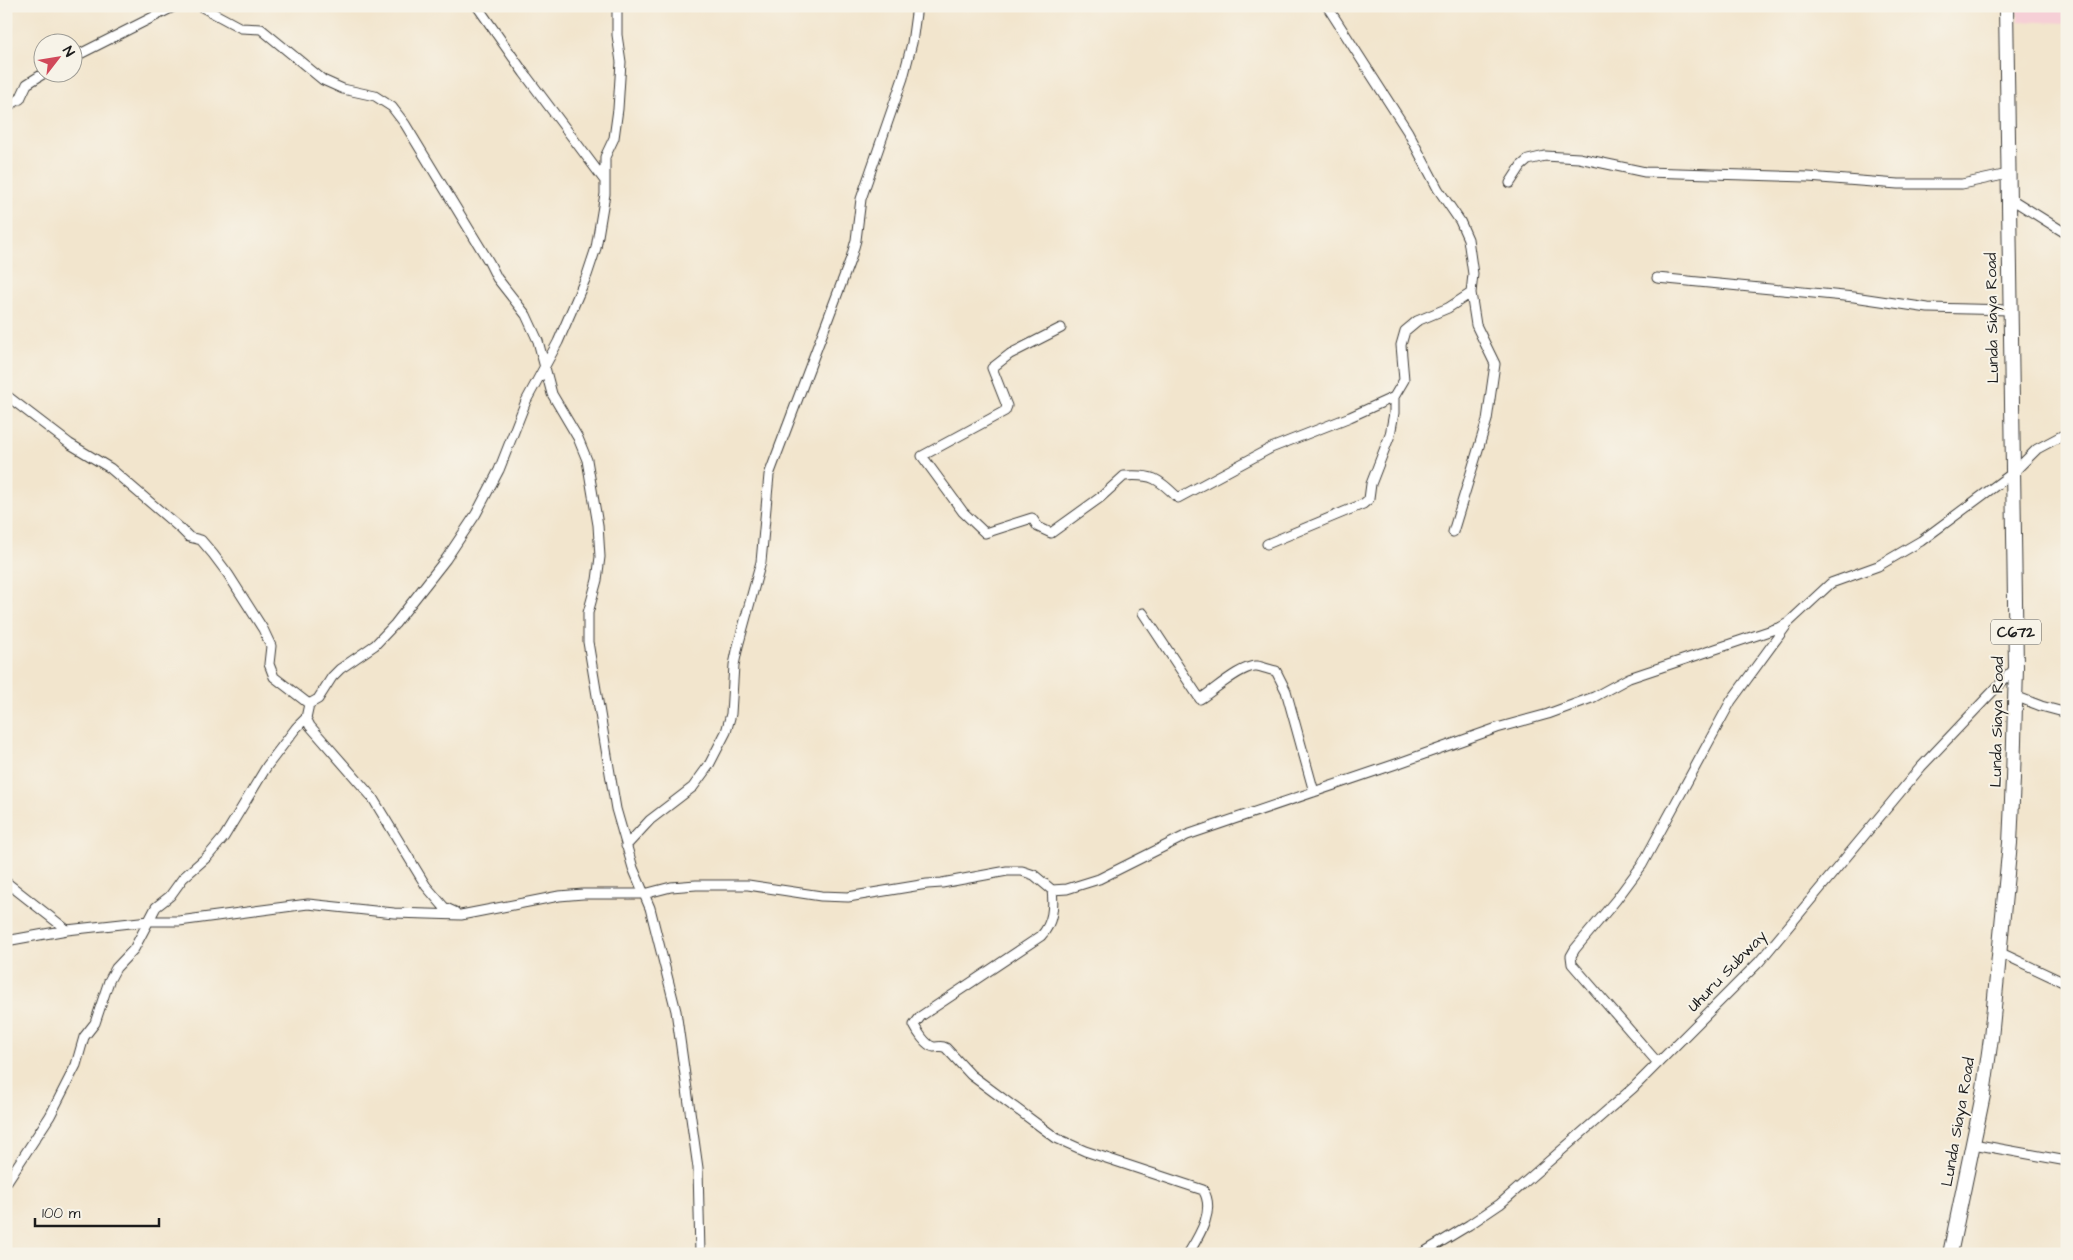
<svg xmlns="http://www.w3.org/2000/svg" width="2073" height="1260" font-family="'Architects Daughter',sans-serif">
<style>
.built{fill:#f6cfd6}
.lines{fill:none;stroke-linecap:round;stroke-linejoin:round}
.minor-casing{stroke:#3c3a37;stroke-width:11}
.primary-casing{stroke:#3c3a37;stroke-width:16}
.minor{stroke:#fff;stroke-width:9}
.primary{stroke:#fff;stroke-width:14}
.labels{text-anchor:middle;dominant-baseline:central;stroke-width:4;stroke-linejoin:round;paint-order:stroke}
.shield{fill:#f7f3e8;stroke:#5e5c59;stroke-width:1}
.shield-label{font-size:15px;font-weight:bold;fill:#1c1c1c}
.street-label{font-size:16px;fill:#1c1c1c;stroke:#f7f3e8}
</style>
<rect width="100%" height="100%" fill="#f7f3e8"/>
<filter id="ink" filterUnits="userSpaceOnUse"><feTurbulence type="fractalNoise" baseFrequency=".02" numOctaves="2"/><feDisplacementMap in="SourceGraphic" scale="10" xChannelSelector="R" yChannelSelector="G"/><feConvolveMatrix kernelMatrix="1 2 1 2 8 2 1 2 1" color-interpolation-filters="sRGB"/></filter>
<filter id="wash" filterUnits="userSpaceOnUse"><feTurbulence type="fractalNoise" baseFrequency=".0096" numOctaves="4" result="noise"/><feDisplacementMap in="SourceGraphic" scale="20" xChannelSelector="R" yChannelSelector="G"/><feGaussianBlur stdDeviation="1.12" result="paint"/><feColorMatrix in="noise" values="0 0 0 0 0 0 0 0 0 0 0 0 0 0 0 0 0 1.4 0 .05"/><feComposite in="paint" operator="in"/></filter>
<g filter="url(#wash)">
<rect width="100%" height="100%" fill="#f2e5cd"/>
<path class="built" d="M 2018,6 L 2067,6 L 2067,23 L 2018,21 Z"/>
</g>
<g filter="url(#ink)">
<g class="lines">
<defs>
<path id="minor" d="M 200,6 L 241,28 L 261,29 L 323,80 L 343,89 L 375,96 L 392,107 L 405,124 L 489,262 L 497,278 L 526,315 L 538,341 L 552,394 L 578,438 L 587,460 L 598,525 L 600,557 L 597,580 L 588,613 L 588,642 L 616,809 L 633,868 L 650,908 L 676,1011 L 698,1168 L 700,1254
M 72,58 L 175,6
M 6,107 L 20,99 L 27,84 L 46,72
M 605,181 L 605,157 L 614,138 L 618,109 L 621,62 L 617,35 L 617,6
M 1510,183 L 1521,166 L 1528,160 L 1545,156 L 1579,158 L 1645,172 L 1808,177 L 1898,184 L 1962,184 L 2008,174
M 2008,197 L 2067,234
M 1657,278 L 1854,297 L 1928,308 L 2010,310
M 1061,328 L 1010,354 L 992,368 L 1007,406 L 1005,411 L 922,456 L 963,512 L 985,533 L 1032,518 L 1038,527 L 1051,533 L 1101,497 L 1124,476 C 1152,474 1158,478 1178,498 L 1271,448 L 1350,417 L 1394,397
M 6,395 L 70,444 L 110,468 L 181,529 L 189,537 L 201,540 L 213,554 L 228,574 L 263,629 L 271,646 L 269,664 L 274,677 L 309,704
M 1453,532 L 1487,420 L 1495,364 L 1476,325 L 1471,293
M 1267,544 L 1363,504 L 1369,499 L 1371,484 L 1390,435 L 1394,413 L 1394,397 L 1404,380 L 1401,345 L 1405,331 L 1417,321 L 1448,308 L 1471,293 L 1473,274 L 1468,239 L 1460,221 L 1438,189 L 1408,132 L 1327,6
M 1143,613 L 1200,699 C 1213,691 1243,664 1257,666 C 1263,667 1270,670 1276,671 L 1286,691 L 1314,792
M 2015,696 L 2041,706 L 2067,713
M 309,704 L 318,699 L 332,677 L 340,669 L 375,645 L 395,624 L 446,559 L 476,514 L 499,470 L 526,401 L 558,342 L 587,275 L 596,248 L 605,194 L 605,181 L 524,73 L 477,6
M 309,704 L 306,718 L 310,726 L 372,797 L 426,886 L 444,907 L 455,912
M 626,846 L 650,820 L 693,787 L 709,765 L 726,732 L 731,714 L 734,665 L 738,646 L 761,562 L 769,475 L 851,258 L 856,240 L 861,199 L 903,78 L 912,43 L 917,6
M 6,882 L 67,930
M 1052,890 C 1054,907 1053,923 1041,936 L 921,1016 L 914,1025 C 917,1031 926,1046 934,1047 C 939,1047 941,1045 946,1048 L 971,1075 L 1056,1138 L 1085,1151 L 1203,1190 C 1216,1210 1199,1236 1188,1254
M 6,941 L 67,930 L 149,921 L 179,921 L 308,904 L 394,913 L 461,915 L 559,896 L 583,894 L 644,894 L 671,887 L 696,885 L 748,885 L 821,896 L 848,897 L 927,884 L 942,883 L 1007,871 L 1022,871 L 1034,875 L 1052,890 L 1067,889 L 1099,879 L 1187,835 L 1399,763 L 1497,728 L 1548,714 L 1594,697 L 1629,678 L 1781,627 L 1788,623 L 1831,583 L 1878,566 L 1921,541 L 2014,472 L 2037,449 L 2067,433
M 1999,952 L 2067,984
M 1658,1063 L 1572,964 L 1571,956 L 1575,949 L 1616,900 L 1642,865 L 1731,701 L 1786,626
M 1973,1144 L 2067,1161
M 6,1183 L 50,1116 L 76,1065 L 84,1037 L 95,1023 L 109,981 L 116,968 L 134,949 L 156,907 L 170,896 L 183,878 L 208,856 L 224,837 L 267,766 L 296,728 L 306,718
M 1421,1254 L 1469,1225 L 1500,1204 L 1633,1088 L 1759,962 L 1921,767 L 2016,667"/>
<path id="primary" d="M 1950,1254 L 1983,1095 L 1991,1038 L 2010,843 L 2013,779 L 2016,667 L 2006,6"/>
</defs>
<use href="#minor" class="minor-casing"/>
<use href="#primary" class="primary-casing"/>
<use href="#minor" class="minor"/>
<use href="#primary" class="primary"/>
</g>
</g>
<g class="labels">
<rect class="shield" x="1991" y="619.5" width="50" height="25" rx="4"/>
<g class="shield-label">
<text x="2016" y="632">C672</text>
</g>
<g class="street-label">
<text transform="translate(1992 318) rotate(-91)">Lunda Siaya Road</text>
<text transform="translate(1997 722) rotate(-89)">Lunda Siaya Road</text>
<text transform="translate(1727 971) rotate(-46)">Uhuru Subway</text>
<text transform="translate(1958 1122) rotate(-80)">Lunda Siaya Road</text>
</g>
</g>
<rect width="2073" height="1260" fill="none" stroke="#f7f3e8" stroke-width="25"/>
<g transform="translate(58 58) rotate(59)"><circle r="24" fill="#f7f3e8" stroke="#9f9d96"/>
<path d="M0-4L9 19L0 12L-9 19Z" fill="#d1495b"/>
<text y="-8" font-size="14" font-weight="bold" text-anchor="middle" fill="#1c1c1c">N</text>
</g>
<path d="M35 1218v8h124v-8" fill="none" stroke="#1c1c1c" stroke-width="2.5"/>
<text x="42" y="1218" font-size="15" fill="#1c1c1c" stroke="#f7f3e8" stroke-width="4" paint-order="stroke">100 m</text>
</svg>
